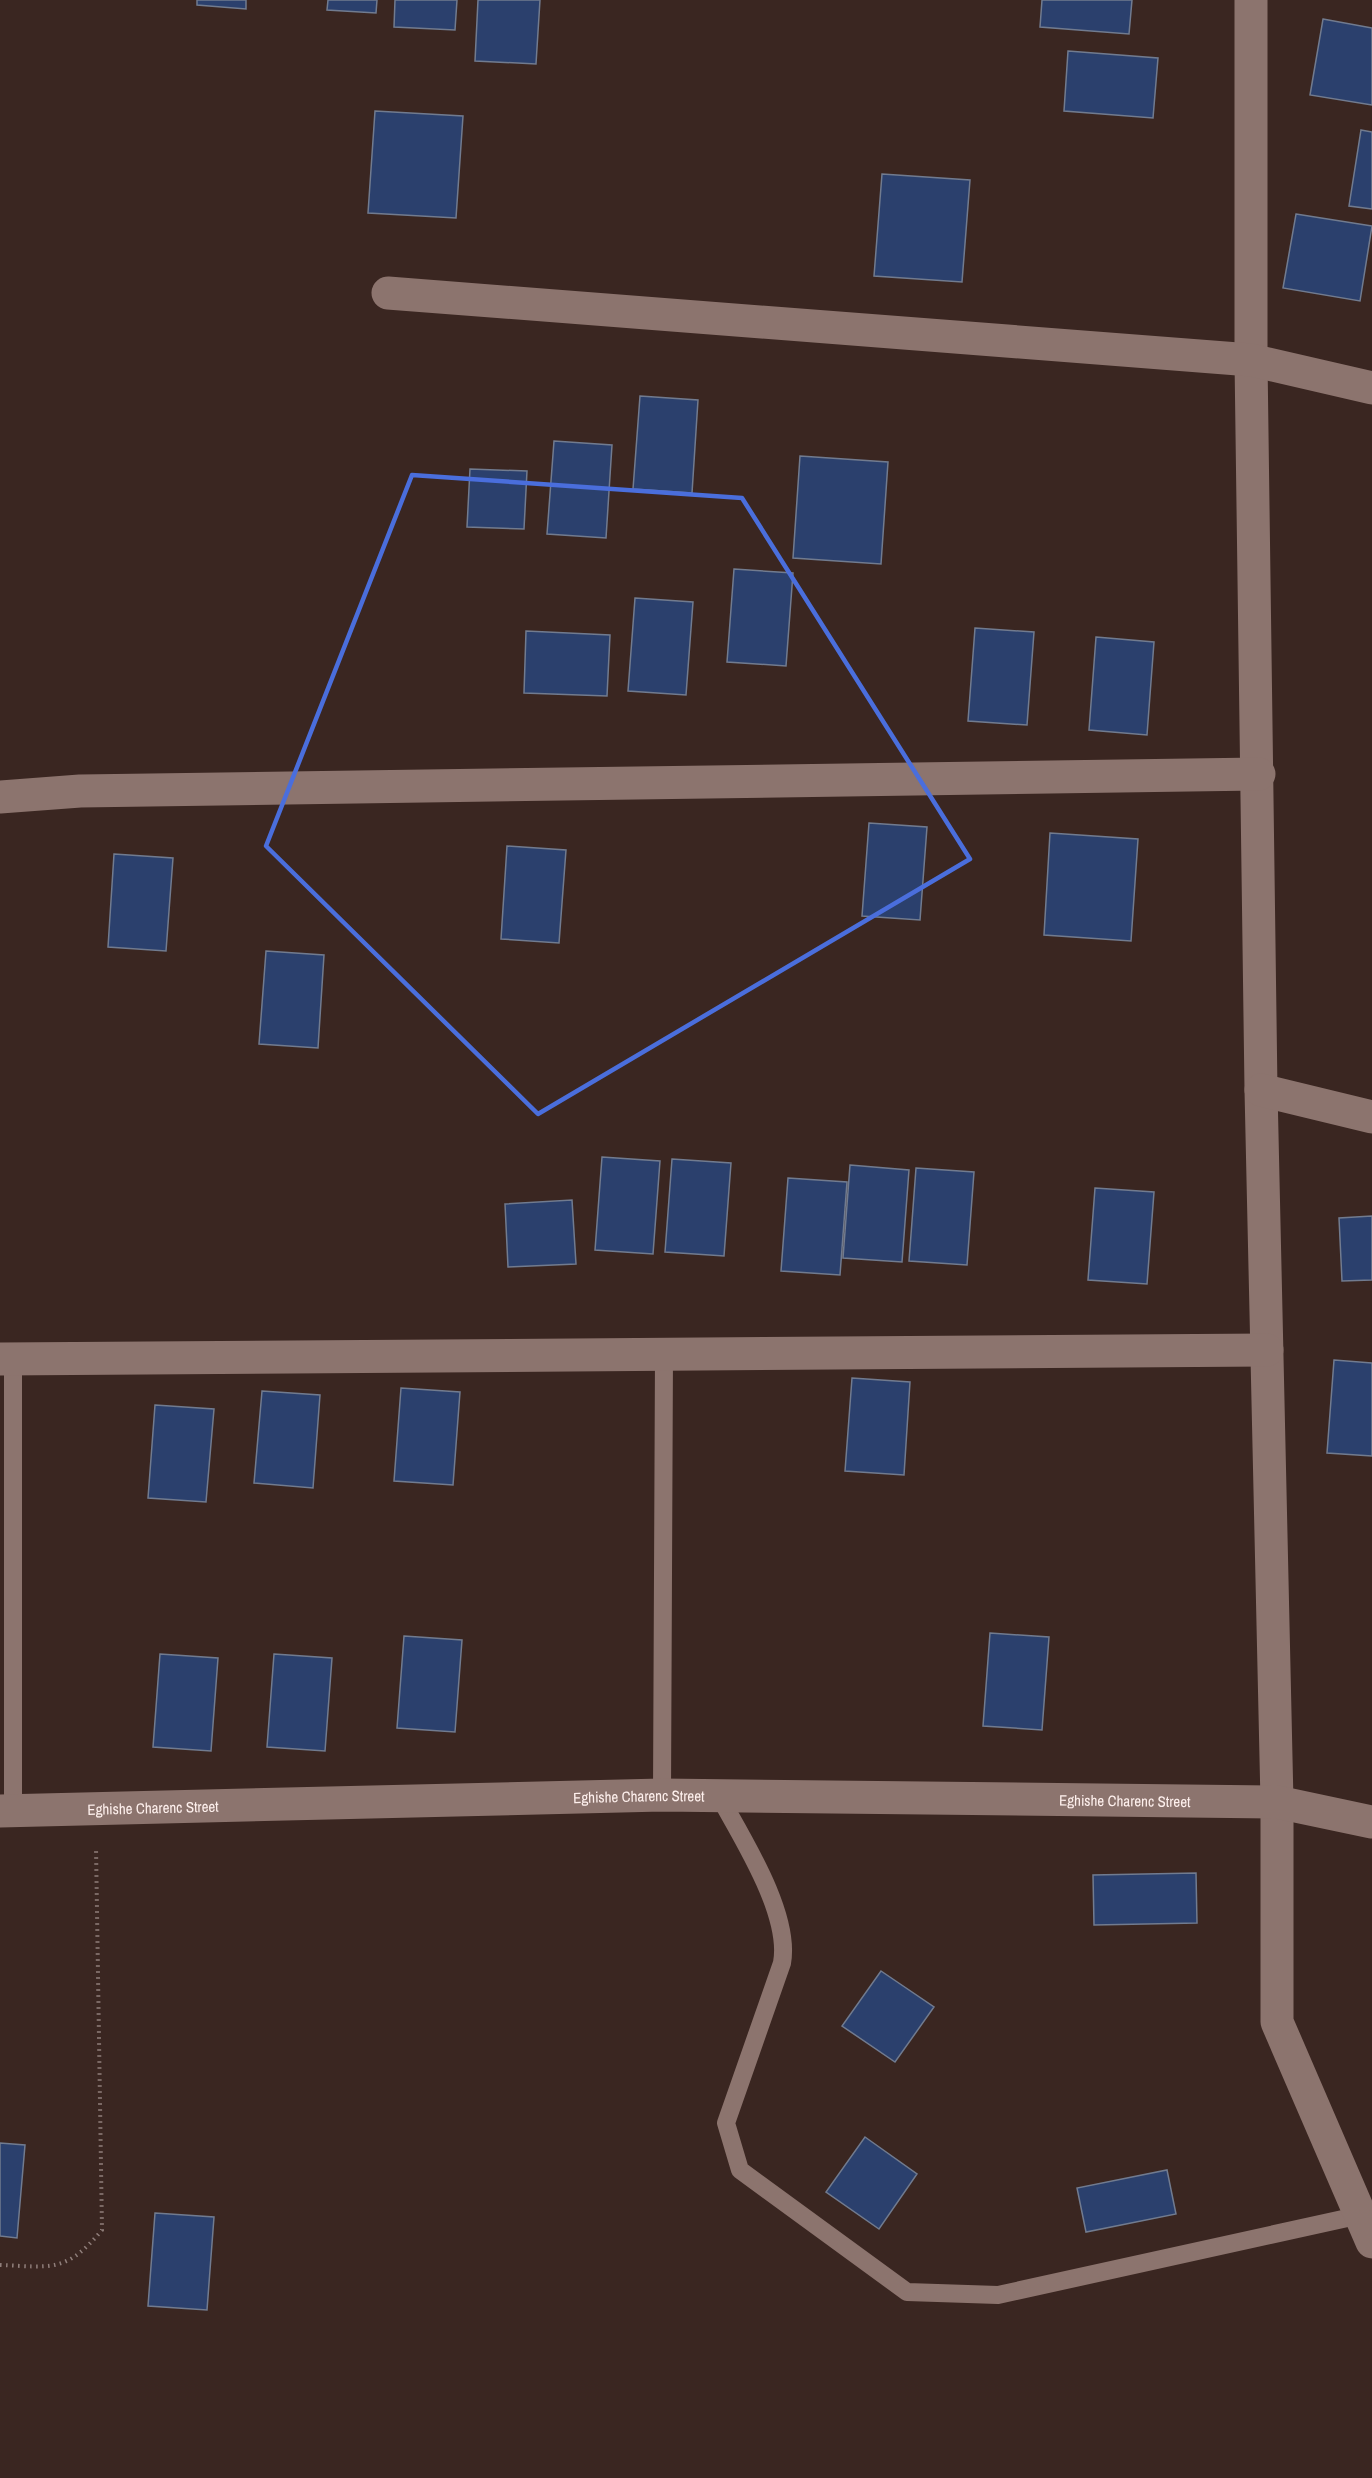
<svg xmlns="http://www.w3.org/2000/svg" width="1372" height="2478" font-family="'Archivo Narrow',sans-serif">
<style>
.building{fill:#2b406d;stroke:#717b8f;stroke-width:1.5}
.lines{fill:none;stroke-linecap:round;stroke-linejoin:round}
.path{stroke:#907f7b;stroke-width:4;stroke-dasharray:1.5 4.5;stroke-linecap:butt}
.service{stroke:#8c746e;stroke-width:18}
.minor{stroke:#8c746e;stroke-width:33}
.marked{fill:none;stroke:#4a6edc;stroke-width:4.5;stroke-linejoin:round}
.labels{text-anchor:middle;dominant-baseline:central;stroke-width:4.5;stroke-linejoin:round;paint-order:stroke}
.street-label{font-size:15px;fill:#fef0ed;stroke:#1b120f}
</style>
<rect width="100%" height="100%" fill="#3a2621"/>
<path class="building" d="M 197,0 L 246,0 L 246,9 L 197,5 Z
M 328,0 L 377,0 L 376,13 L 327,10 Z
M 395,0 L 457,0 L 455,30 L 394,27 Z
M 478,0 L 540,0 L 536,64 L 475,61 Z
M 1042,0 L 1132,0 L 1129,34 L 1040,27 Z
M 1323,19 L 1372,28 L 1372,105 L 1310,95 Z
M 1068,51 L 1158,58 L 1153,118 L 1064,111 Z
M 375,111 L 463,116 L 456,218 L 368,213 Z
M 1361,130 L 1372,132 L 1372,209 L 1349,206 Z
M 882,174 L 970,180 L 962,282 L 874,276 Z
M 1296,214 L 1372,226 L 1360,301 L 1283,288 Z
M 640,396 L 698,400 L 692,493 L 633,489 Z
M 554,441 L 612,445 L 606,538 L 547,534 Z
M 800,456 L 888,462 L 881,564 L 793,558 Z
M 470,469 L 527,471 L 524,529 L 467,527 Z
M 734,569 L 793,573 L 786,666 L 727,662 Z
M 635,598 L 693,602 L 686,695 L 628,691 Z
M 975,628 L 1034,632 L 1027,725 L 968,721 Z
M 526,631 L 610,635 L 607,696 L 524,693 Z
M 1096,637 L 1154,642 L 1147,735 L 1089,730 Z
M 869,823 L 927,827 L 920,920 L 862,916 Z
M 1050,833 L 1138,839 L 1131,941 L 1044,935 Z
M 507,846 L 566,850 L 559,943 L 501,939 Z
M 114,854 L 173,858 L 166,951 L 108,947 Z
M 266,951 L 324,955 L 318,1048 L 259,1044 Z
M 602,1157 L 660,1161 L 653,1254 L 595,1250 Z
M 672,1159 L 731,1163 L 724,1256 L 665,1252 Z
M 850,1165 L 909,1170 L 902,1262 L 843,1258 Z
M 916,1168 L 974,1172 L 967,1265 L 909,1261 Z
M 788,1178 L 847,1182 L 840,1275 L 781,1271 Z
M 1095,1188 L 1154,1192 L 1147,1284 L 1088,1280 Z
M 572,1200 L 576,1264 L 508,1267 L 505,1204 Z
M 1372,1216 L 1372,1280 L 1342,1281 L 1339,1218 Z
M 1334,1360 L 1372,1363 L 1372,1456 L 1327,1453 Z
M 852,1378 L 910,1382 L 904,1475 L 845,1471 Z
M 401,1388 L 460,1392 L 453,1485 L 394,1481 Z
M 262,1391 L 320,1395 L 313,1488 L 254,1483 Z
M 155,1405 L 214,1409 L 206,1502 L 148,1498 Z
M 990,1633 L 1049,1637 L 1042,1730 L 983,1726 Z
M 404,1636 L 462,1640 L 455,1732 L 397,1728 Z
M 160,1654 L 218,1658 L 211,1751 L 153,1747 Z
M 274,1654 L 332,1658 L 325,1751 L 267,1747 Z
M 1196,1873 L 1197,1923 L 1094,1925 L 1093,1875 Z
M 881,1971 L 934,2007 L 895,2062 L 842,2026 Z
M 865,2137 L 917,2174 L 879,2229 L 826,2192 Z
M 0,2143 L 25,2145 L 17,2238 L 0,2236 Z
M 1167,2170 L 1176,2214 L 1086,2232 L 1077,2188 Z
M 155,2213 L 214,2217 L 207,2310 L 148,2306 Z"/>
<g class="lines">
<path class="path" d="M 0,2265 C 52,2267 66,2273 102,2230 L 96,1847"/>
<path class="service" d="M 662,1795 L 664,1354
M 719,1796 C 742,1838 791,1914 782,1963 L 726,2123 L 740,2170 L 907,2292 L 998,2295 L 1361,2215
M 13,1810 L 13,1359"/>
<g class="minor">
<path d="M 1251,0 L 1251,360 L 1261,1090 L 1277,1802 L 1277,2022 L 1372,2242"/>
<path d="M 388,293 L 1251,360 L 1372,388"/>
<path d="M 0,797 L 80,791 L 1259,774"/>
<path d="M 1261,1090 L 1372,1117"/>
<path d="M 0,1359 L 1267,1350"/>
<path id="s1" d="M 0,1811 L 662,1795 L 1277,1802 L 1372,1822"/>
</g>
</g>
<path class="marked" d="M 412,475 L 742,498 L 970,859 L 538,1114 L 266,846 Z"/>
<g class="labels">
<g class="street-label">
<text stroke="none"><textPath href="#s1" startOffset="639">Eghishe Charenc Street</textPath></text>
<text stroke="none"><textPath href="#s1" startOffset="1125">Eghishe Charenc Street</textPath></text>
<text stroke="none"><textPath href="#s1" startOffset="153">Eghishe Charenc Street</textPath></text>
</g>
</g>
</svg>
